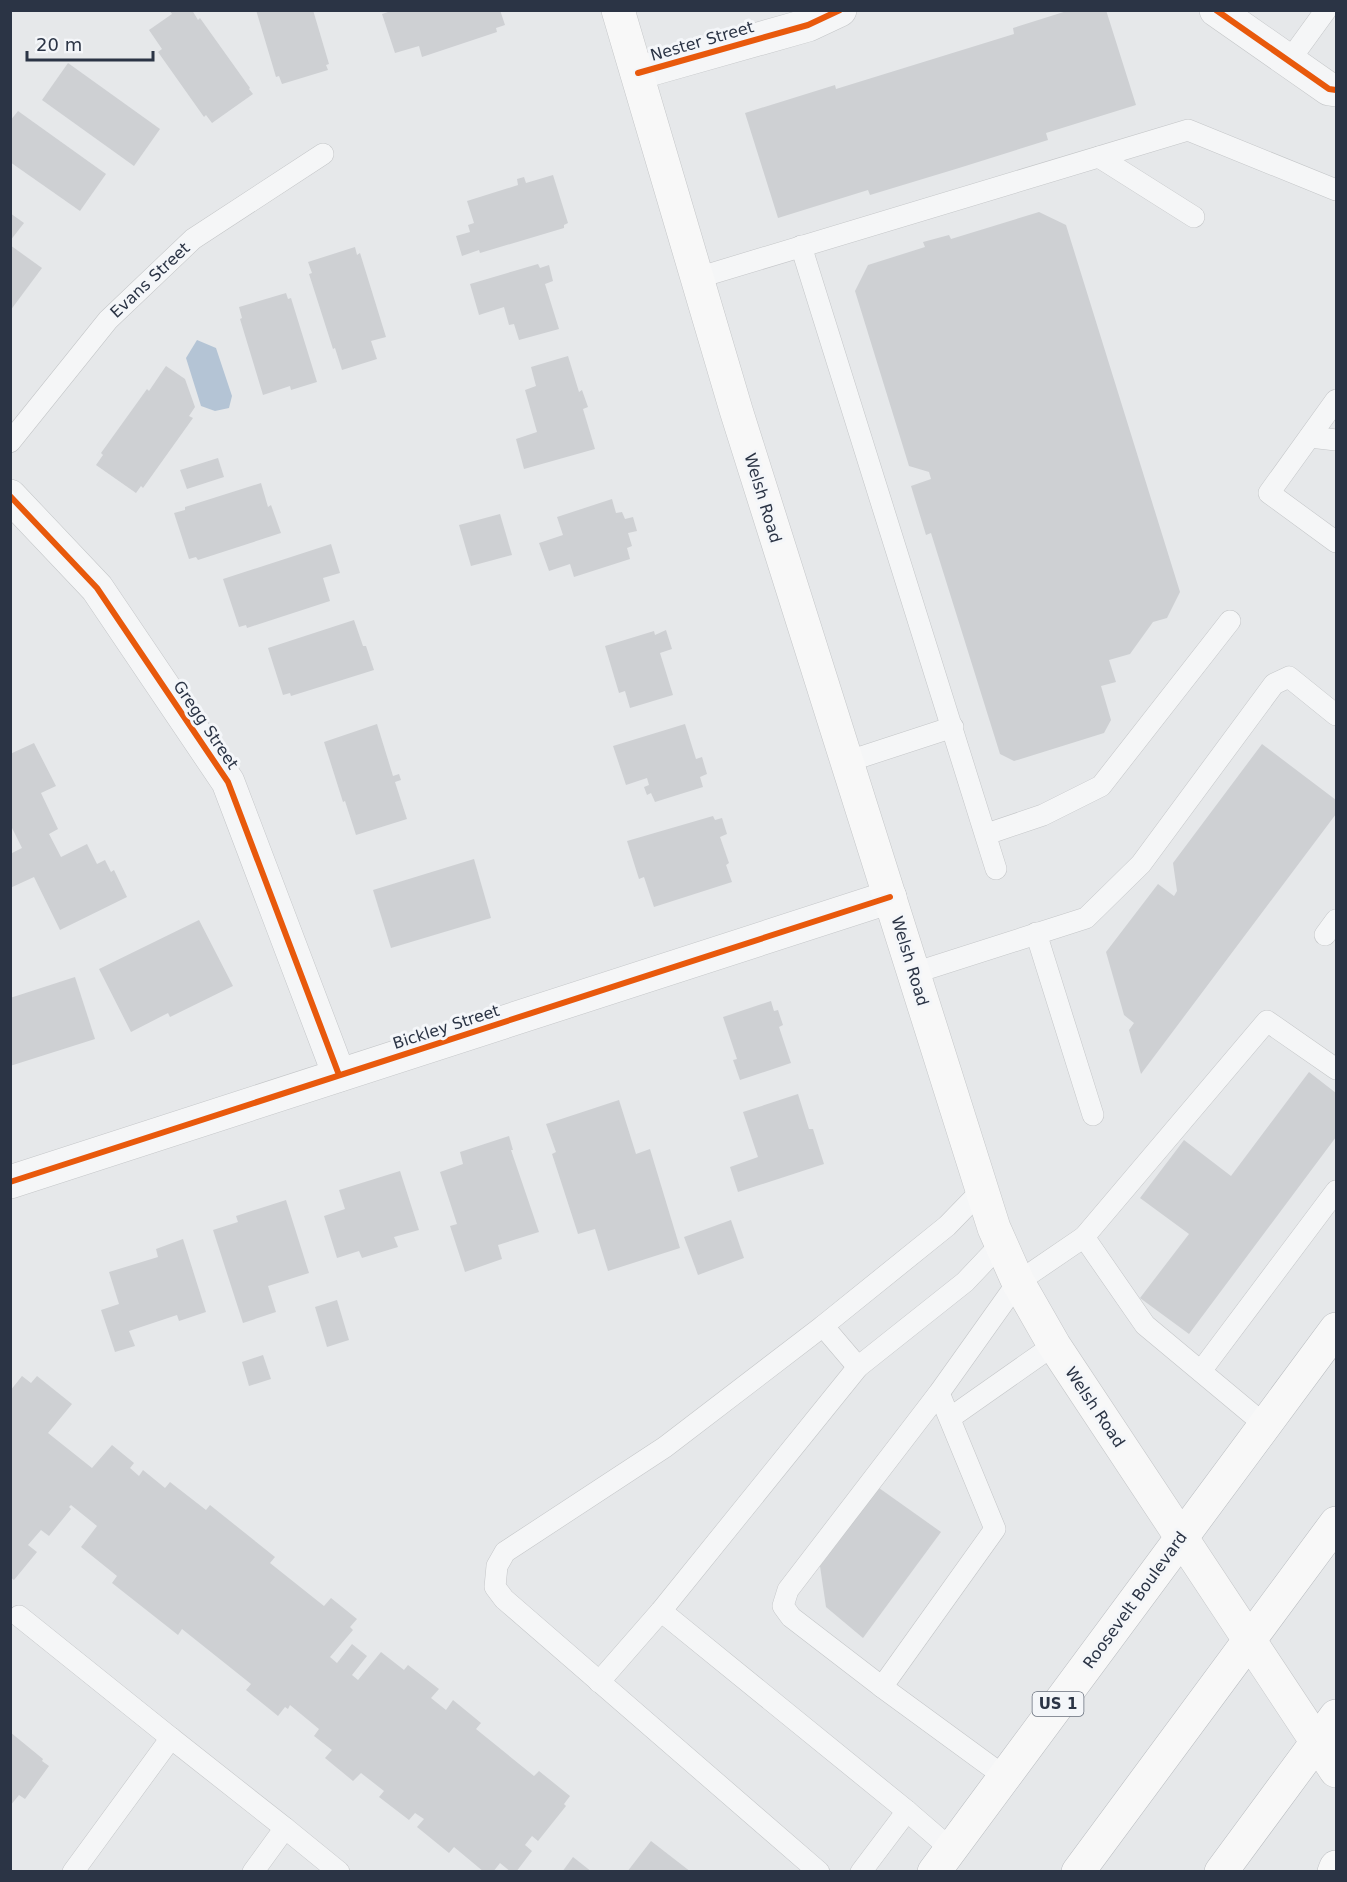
<svg xmlns="http://www.w3.org/2000/svg" width="1347" height="1882" font-family="'DejaVu Sans',sans-serif">
<style>
.water{fill:#b4c4d5}
.building{fill:#ced0d3}
.lines{fill:none;stroke-linecap:round;stroke-linejoin:round}
.service-casing{stroke:#c4c6c8;stroke-width:22}
.minor-casing{stroke:#c4c6c8;stroke-width:34}
.secondary-casing{stroke:#c4c6c8;stroke-width:34}
.trunk-casing{stroke:#b8bbbf;stroke-width:34}
.service{stroke:#f5f6f7;stroke-width:21}
.minor{stroke:#f5f6f7;stroke-width:33}
.secondary{stroke:#f8f8f8;stroke-width:33}
.trunk{stroke:#f8f8f8;stroke-width:33}
.cycleway-casing{stroke:#f4f6f9;stroke-width:10}
.cycleway{stroke:#e8590c;stroke-width:6}
.labels{text-anchor:middle;dominant-baseline:central;stroke-width:6;stroke-linejoin:round;paint-order:stroke}
.shield{fill:#f4f6f9;stroke:#676e7b;stroke-width:1.5}
.shield-label{font-size:15px;font-weight:bold;fill:#2b3445}
.street-label{font-size:16px;fill:#2b3445;stroke:#f4f6f9}
</style>
<rect width="100%" height="100%" fill="#e6e8ea"/>
<path class="water" d="M 197,340 L 216,348 L 232,396 L 229,408 L 215,411 L 201,406 L 186,358 Z"/>
<g class="building">
<path d="M 169,10 L 192,10 L 198,20 L 200,18 L 250,88 L 249,89 L 253,94 L 212,123 L 206,115 L 204,117 L 158,52 L 162,49 L 149,30 L 172,14 Z"/>
<path d="M 256,10 L 313,10 L 329,64 L 326,65 L 328,70 L 282,84 L 279,76 L 276,77 Z"/>
<path d="M 394,10 L 500,10 L 505,25 L 496,28 L 497,32 L 422,57 L 419,46 L 395,53 L 382,14 Z"/>
<path d="M 1070,10 L 1106,10 L 1136,105 L 1046,133 L 1048,140 L 959,168 L 870,195 L 868,190 L 778,218 L 745,113 L 835,85 L 836,89 L 1014,34 L 1013,28 Z"/>
<path d="M 68,63 L 160,129 L 134,166 L 42,100 Z"/>
<path d="M 18,111 L 106,174 L 80,211 L 10,162 L 10,121 Z"/>
<path d="M 553,175 L 568,223 L 564,225 L 564,228 L 480,253 L 479,250 L 462,256 L 456,236 L 470,232 L 468,225 L 474,223 L 467,201 L 518,185 L 517,179 L 524,177 L 526,183 Z"/>
<path d="M 1039,212 L 1066,225 L 1180,592 L 1167,618 L 1153,622 L 1130,654 L 1109,660 L 1116,682 L 1101,686 L 1111,720 L 1104,733 L 1014,761 L 1000,754 L 931,533 L 926,535 L 911,486 L 931,479 L 929,472 L 909,466 L 855,291 L 868,265 L 925,247 L 923,242 L 949,235 L 951,239 Z"/>
<path d="M 10,213 L 24,223 L 10,241 Z"/>
<path d="M 10,245 L 42,268 L 10,311 Z"/>
<path d="M 355,247 L 357,255 L 360,253 L 386,337 L 371,341 L 377,359 L 342,370 L 335,348 L 333,349 L 309,274 L 312,273 L 308,262 Z"/>
<path d="M 538,264 L 540,268 L 549,265 L 553,281 L 545,284 L 559,329 L 519,340 L 514,324 L 509,325 L 504,307 L 479,315 L 470,284 Z"/>
<path d="M 286,293 L 288,299 L 291,298 L 317,382 L 291,390 L 290,386 L 263,395 L 240,319 L 242,318 L 239,307 Z"/>
<path d="M 568,356 L 579,392 L 582,390 L 588,407 L 583,409 L 595,449 L 524,469 L 516,439 L 537,432 L 525,390 L 536,386 L 531,367 Z"/>
<path d="M 166,366 L 185,379 L 195,407 L 189,416 L 193,418 L 143,488 L 141,486 L 136,493 L 96,465 L 103,455 L 101,453 L 147,389 L 149,391 Z"/>
<path d="M 218,458 L 224,477 L 187,489 L 180,470 Z"/>
<path d="M 261,483 L 268,507 L 271,505 L 281,533 L 198,560 L 196,557 L 189,559 L 174,513 L 185,510 L 185,507 Z"/>
<path d="M 612,499 L 616,513 L 622,512 L 625,519 L 633,517 L 637,531 L 628,533 L 632,546 L 627,548 L 630,559 L 574,577 L 570,564 L 549,571 L 539,543 L 563,535 L 557,517 Z"/>
<path d="M 500,514 L 512,555 L 471,566 L 459,525 Z"/>
<path d="M 331,544 L 340,573 L 323,578 L 330,601 L 247,628 L 246,625 L 239,627 L 223,579 Z"/>
<path d="M 354,620 L 363,646 L 366,646 L 374,670 L 291,696 L 290,693 L 283,695 L 268,648 Z"/>
<path d="M 666,630 L 672,649 L 660,653 L 673,695 L 630,708 L 625,691 L 619,693 L 605,646 L 654,631 L 655,635 Z"/>
<path d="M 377,724 L 393,776 L 399,774 L 401,780 L 395,782 L 407,819 L 356,835 L 345,801 L 343,802 L 324,742 Z"/>
<path d="M 685,724 L 696,759 L 702,757 L 707,774 L 700,777 L 703,787 L 655,802 L 651,793 L 647,795 L 644,787 L 649,785 L 647,778 L 626,785 L 613,746 Z"/>
<path d="M 34,743 L 56,786 L 41,793 L 58,829 L 49,834 L 61,857 L 87,844 L 97,864 L 105,860 L 111,872 L 114,870 L 127,897 L 60,930 L 34,877 L 10,888 L 10,854 L 22,848 L 10,824 L 10,754 Z"/>
<path d="M 1262,744 L 1336,800 L 1336,814 L 1141,1074 L 1129,1030 L 1134,1023 L 1124,1015 L 1106,952 L 1158,884 L 1174,896 L 1177,891 L 1173,863 Z"/>
<path d="M 713,816 L 715,820 L 722,818 L 727,834 L 720,837 L 729,863 L 726,865 L 732,882 L 654,907 L 644,877 L 639,879 L 627,841 Z"/>
<path d="M 474,859 L 491,918 L 391,948 L 373,890 Z"/>
<path d="M 199,920 L 233,986 L 170,1017 L 168,1013 L 131,1032 L 99,969 Z"/>
<path d="M 75,977 L 95,1039 L 10,1066 L 10,998 Z"/>
<path d="M 771,1001 L 774,1011 L 778,1010 L 783,1025 L 779,1027 L 791,1063 L 740,1080 L 733,1060 L 737,1059 L 723,1017 Z"/>
<path d="M 1309,1072 L 1336,1093 L 1336,1137 L 1189,1334 L 1140,1298 L 1189,1234 L 1140,1198 L 1184,1140 L 1231,1176 Z"/>
<path d="M 798,1094 L 809,1129 L 813,1129 L 824,1164 L 738,1192 L 730,1167 L 758,1157 L 743,1112 Z"/>
<path d="M 619,1100 L 636,1154 L 650,1149 L 680,1248 L 608,1271 L 595,1229 L 578,1234 L 552,1154 L 556,1152 L 546,1124 Z"/>
<path d="M 509,1136 L 513,1150 L 511,1150 L 539,1232 L 498,1245 L 502,1259 L 465,1272 L 450,1226 L 457,1224 L 440,1172 L 463,1164 L 460,1152 Z"/>
<path d="M 400,1171 L 419,1230 L 394,1237 L 398,1247 L 362,1258 L 359,1251 L 337,1258 L 324,1216 L 345,1209 L 339,1190 Z"/>
<path d="M 286,1200 L 309,1273 L 268,1286 L 276,1312 L 243,1323 L 213,1230 L 238,1222 L 236,1216 Z"/>
<path d="M 731,1220 L 744,1258 L 698,1275 L 684,1237 Z"/>
<path d="M 183,1239 L 206,1312 L 179,1321 L 177,1315 L 129,1331 L 135,1346 L 115,1352 L 101,1310 L 119,1304 L 109,1272 L 158,1257 L 156,1249 Z"/>
<path d="M 337,1300 L 349,1340 L 327,1347 L 315,1307 Z"/>
<path d="M 263,1355 L 271,1379 L 249,1386 L 242,1362 Z"/>
<path d="M 22,1376 L 31,1383 L 37,1376 L 72,1404 L 48,1433 L 92,1468 L 112,1445 L 134,1463 L 130,1468 L 139,1476 L 143,1470 L 165,1488 L 170,1482 L 206,1510 L 210,1505 L 275,1557 L 270,1563 L 324,1606 L 331,1598 L 357,1619 L 350,1627 L 353,1630 L 330,1657 L 337,1663 L 352,1644 L 367,1656 L 352,1675 L 358,1680 L 381,1652 L 404,1670 L 408,1665 L 439,1689 L 431,1698 L 446,1710 L 453,1700 L 481,1723 L 476,1729 L 534,1776 L 539,1771 L 570,1796 L 564,1804 L 566,1806 L 538,1841 L 532,1836 L 525,1845 L 532,1851 L 516,1872 L 511,1872 L 500,1863 L 493,1872 L 484,1872 L 454,1847 L 449,1853 L 417,1827 L 424,1819 L 415,1813 L 409,1820 L 379,1797 L 384,1791 L 361,1773 L 353,1781 L 325,1758 L 332,1750 L 314,1736 L 319,1729 L 290,1705 L 288,1709 L 285,1707 L 278,1716 L 246,1690 L 251,1684 L 182,1629 L 178,1635 L 112,1583 L 117,1576 L 81,1547 L 97,1526 L 71,1505 L 69,1507 L 71,1509 L 49,1536 L 41,1530 L 28,1545 L 37,1552 L 14,1580 L 10,1577 L 10,1391 Z"/>
<path d="M 879,1488 L 941,1532 L 863,1638 L 826,1607 L 820,1566 Z"/>
<path d="M 10,1732 L 43,1759 L 42,1761 L 49,1766 L 25,1799 L 19,1795 L 10,1806 Z"/>
<path d="M 651,1841 L 691,1872 L 627,1872 Z"/>
<path d="M 573,1857 L 592,1872 L 562,1872 Z"/>
</g>
<g class="lines">
<g class="service-casing">
<g id="service">
<path d="M 1289,61 L 1326,10"/>
<path d="M 1099,157 L 1194,217"/>
<path d="M 801,246 L 996,869"/>
<path d="M 697,278 L 1188,130 L 1336,190"/>
<path d="M 1336,400 L 1269,493 L 1336,542"/>
<path d="M 1310,437 L 1336,440"/>
<path d="M 10,442 L 108,320 L 193,239 L 323,154"/>
<path d="M 846,762 L 953,727"/>
<path d="M 987,834 L 1043,815 L 1101,786 L 1230,621"/>
<path d="M 1036,933 L 1093,1115"/>
<path d="M 1325,935 L 1336,920"/>
<path d="M 914,973 L 1086,918 L 1141,864 L 1274,684 L 1289,677 L 1336,715"/>
<path d="M 1084,1237 L 1145,1325 L 1265,1425"/>
<path d="M 823,1326 L 858,1367"/>
<path d="M 1201,1371 L 1336,1191"/>
<path d="M 950,1418 L 1054,1345"/>
<path d="M 661,1611 L 907,1811 L 951,1849"/>
<path d="M 19,1616 L 171,1738"/>
<path d="M 599,1682 L 661,1611 L 858,1367 L 965,1282 L 1001,1244"/>
<path d="M 882,1687 L 995,1529 L 939,1393"/>
<path d="M 1005,1777 L 882,1687 L 791,1617 L 783,1606 L 788,1590 L 939,1393 L 1018,1282 L 1084,1237 L 1267,1021 L 1336,1069"/>
<path d="M 73,1872 L 171,1738 L 285,1828"/>
<path d="M 253,1872 L 285,1828 L 339,1872"/>
<path d="M 819,1872 L 504,1599 L 495,1587 L 497,1566 L 505,1552 L 665,1447 L 823,1326 L 947,1226 L 982,1190"/>
<path d="M 861,1872 L 907,1811"/>
</g>
</g>
<g class="minor-casing">
<g id="minor">
<path d="M 1216,10 L 1329,89 L 1336,90"/>
<path d="M 638,73 L 808,25 L 840,10"/>
<path d="M 10,496 L 97,588 L 228,782 L 339,1075"/>
<path d="M 10,1182 L 890,897"/>
</g>
</g>
<g class="secondary-casing">
<path id="secondary" d="M 618,10 L 736,410 L 994,1228 L 1018,1282 L 1054,1345 L 1336,1771"/>
</g>
<g class="trunk-casing">
<g id="trunk">
<path d="M 934,1872 L 1336,1329"/>
<path d="M 1078,1872 L 1336,1523"/>
<path d="M 1221,1872 L 1336,1716"/>
<path d="M 1334,1872 L 1336,1867"/>
</g>
</g>
<use href="#service" class="service"/>
<use href="#minor" class="minor"/>
<use href="#secondary" class="secondary"/>
<use href="#trunk" class="trunk"/>
<g class="cycleway-casing">
<g id="cycleway">
<path d="M 1216,10 L 1329,89 L 1336,90"/>
<path d="M 638,73 L 808,25 L 840,10"/>
<path d="M 10,496 L 97,588 L 228,782 L 339,1075"/>
<path d="M 10,1182 L 890,897"/>
</g>
</g>
<use href="#cycleway" class="cycleway"/>
</g>
<g class="labels">
<rect class="shield" x="1032.5" y="1692" width="51" height="24" rx="4.5"/>
<g class="shield-label">
<text x="1058" y="1704">US 1</text>
</g>
<g class="street-label">
<text transform="translate(702 41) rotate(-16)">Nester Street</text>
<text transform="translate(150 280) rotate(-43)">Evans Street</text>
<text transform="translate(763 498) rotate(73)">Welsh Road</text>
<text transform="translate(206 725) rotate(56)">Gregg Street</text>
<text transform="translate(910 961) rotate(73)">Welsh Road</text>
<text transform="translate(446 1027) rotate(-18)">Bickley Street</text>
<text transform="translate(1095 1407) rotate(56)">Welsh Road</text>
<text transform="translate(1135 1600) rotate(-54)">Roosevelt Boulevard</text>
</g>
</g>
<rect width="1347" height="1882" fill="none" stroke="#2b3445" stroke-width="24"/>
<path d="M27 51v9h126v-9" fill="none" stroke="#2b3445" stroke-width="3"/>
<text x="36" y="51" font-size="18" fill="#2b3445" stroke="#f4f6f9" stroke-width="4.5" paint-order="stroke">20 m</text>
</svg>
